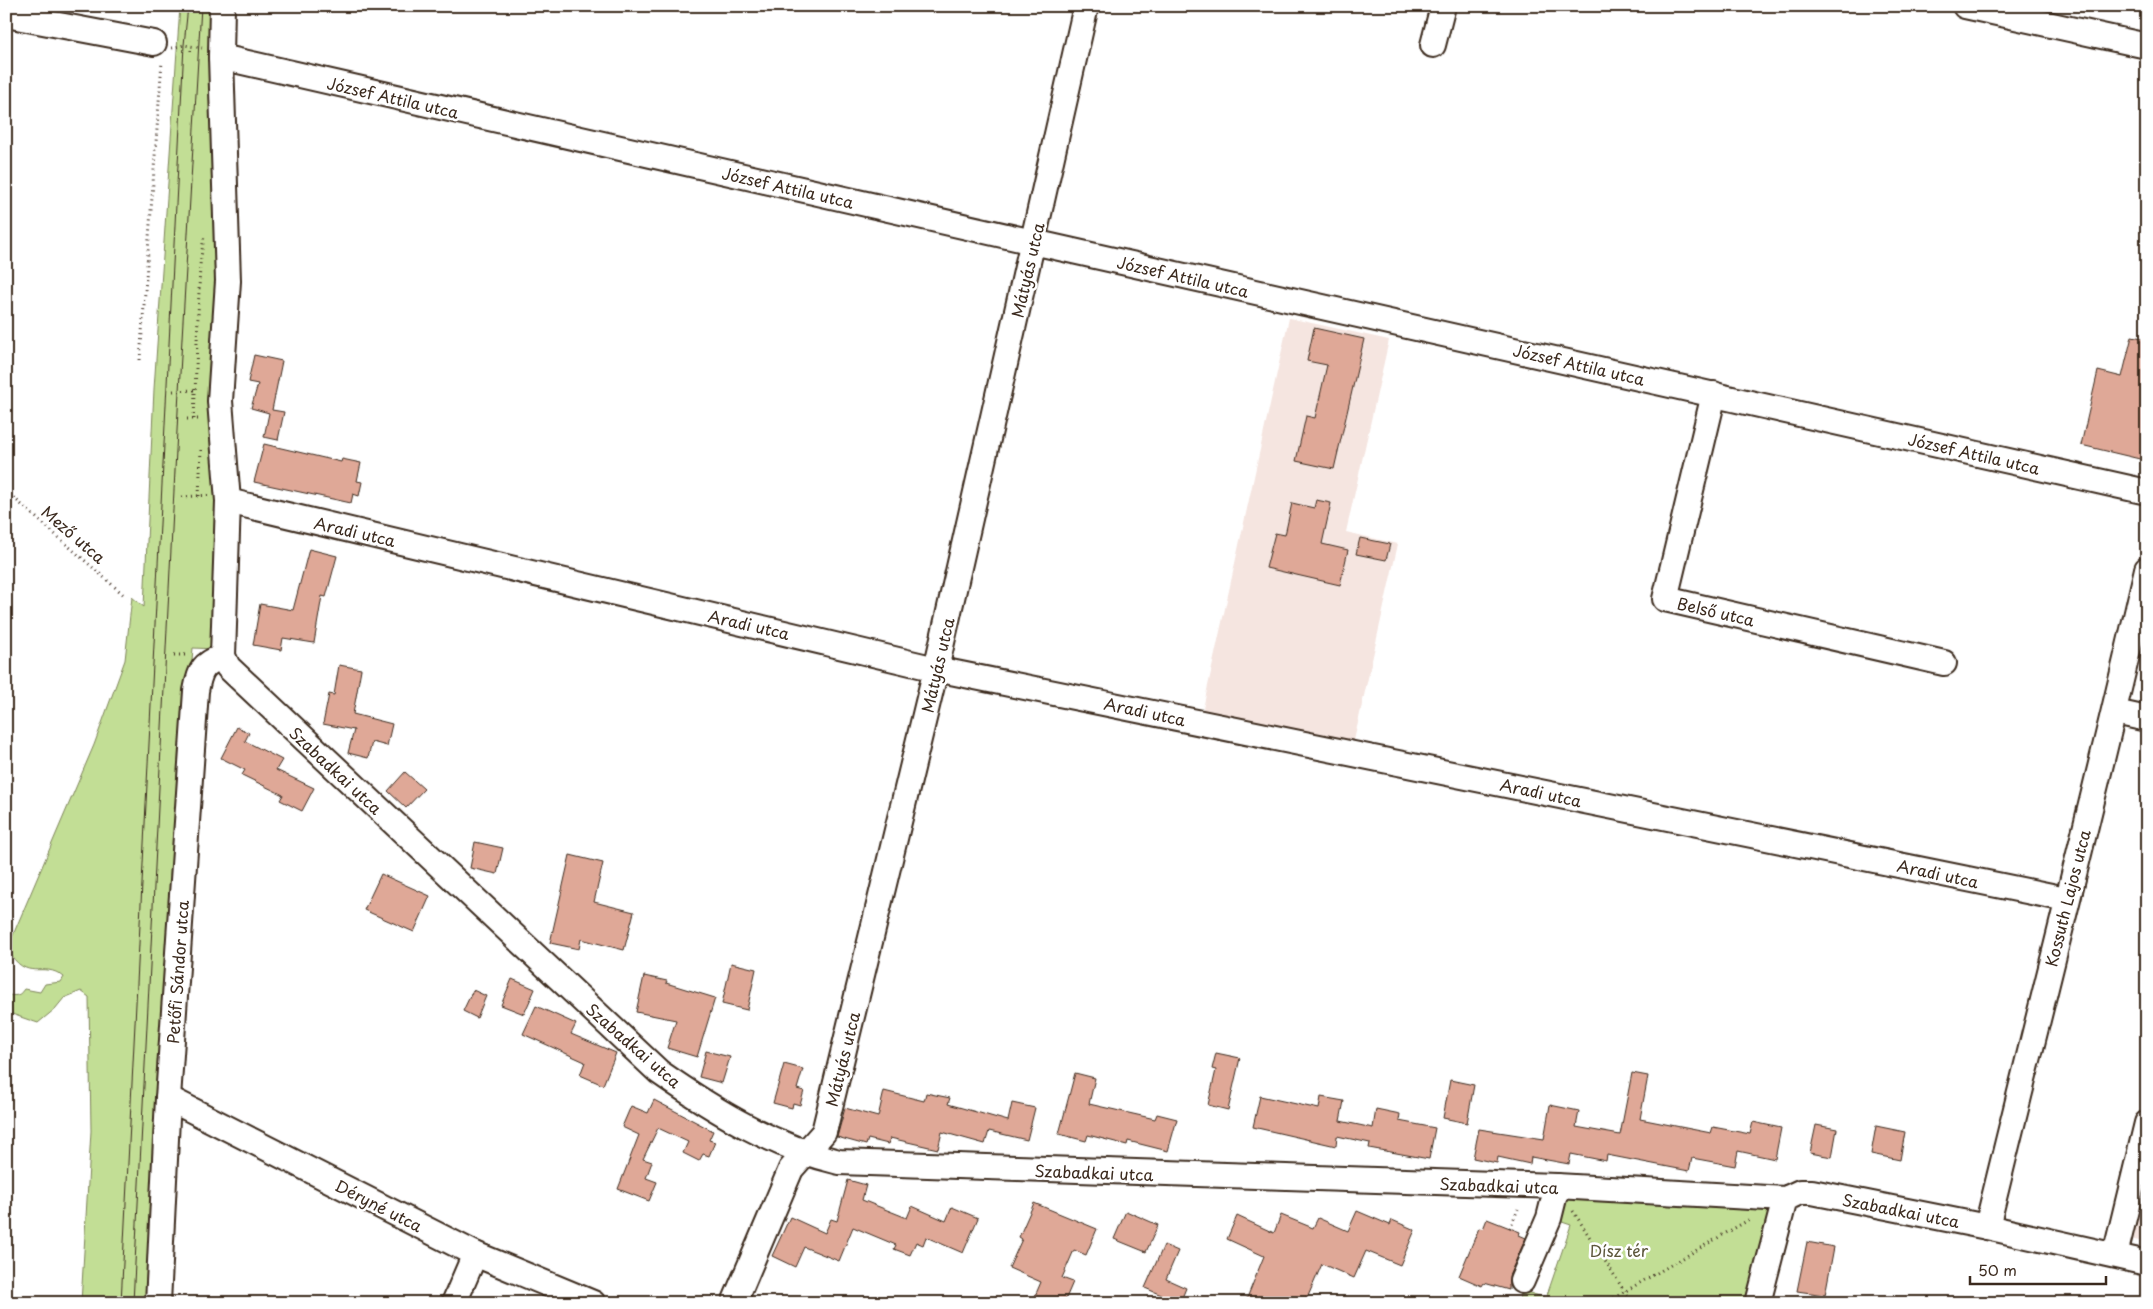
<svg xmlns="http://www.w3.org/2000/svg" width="2153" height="1309" font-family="'Playpen Sans',sans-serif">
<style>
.built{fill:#f5e5e0}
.green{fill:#c2de95;stroke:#7e845a}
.building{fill:#dfa897;stroke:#3b2a1e}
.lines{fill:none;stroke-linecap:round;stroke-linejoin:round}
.minor-casing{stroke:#3b2a1e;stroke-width:28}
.path{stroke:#3b2a1e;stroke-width:3;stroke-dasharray:1 4;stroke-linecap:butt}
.minor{stroke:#fff;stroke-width:24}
.tram{stroke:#3b2a1e;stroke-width:1}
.labels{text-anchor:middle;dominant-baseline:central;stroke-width:5;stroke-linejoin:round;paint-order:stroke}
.street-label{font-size:16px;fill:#3b2a1e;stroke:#fff}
.park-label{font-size:16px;fill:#5d573c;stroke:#fff}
</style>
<rect width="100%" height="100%" fill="#fff"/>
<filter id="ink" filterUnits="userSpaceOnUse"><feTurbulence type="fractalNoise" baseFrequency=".02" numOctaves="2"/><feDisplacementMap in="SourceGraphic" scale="10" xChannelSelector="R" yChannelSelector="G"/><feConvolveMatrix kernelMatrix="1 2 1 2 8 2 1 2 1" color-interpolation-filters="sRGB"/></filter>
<g filter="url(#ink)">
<g class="built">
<path d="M 1289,318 L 1389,340 L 1346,532 L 1398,544 L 1353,745 L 1202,713 Z"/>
<path d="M 2147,1151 L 2147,1243 L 2127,1238 Z"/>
</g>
<g class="green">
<path d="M 180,6 L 216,6 L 223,500 L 217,649 L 193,648 L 159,1081 L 149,1303 L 81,1303 L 91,1131 L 89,997 L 81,991 L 64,998 L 55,1009 L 38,1023 L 6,1012 L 6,995 C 15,995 18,998 24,989 L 40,992 L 45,984 L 61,982 L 64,977 C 42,959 28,985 7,949 L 94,745 L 125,660 L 132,597 L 144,607 L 154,389 Z"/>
<path d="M 1564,1193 L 1773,1206 L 1747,1303 L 1517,1303 L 1523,1291 L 1546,1298 L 1571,1225 L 1556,1220 Z"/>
</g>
<g class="building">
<path d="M 1314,328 L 1364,339 L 1334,469 L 1296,461 L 1306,416 L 1315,418 L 1327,365 L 1307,361 Z"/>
<path d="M 2132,336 L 2147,339 L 2147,449 L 2144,460 L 2081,445 L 2098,371 L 2122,377 Z"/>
<path d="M 254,355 L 282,361 L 272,410 L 284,412 L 278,440 L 264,437 L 269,413 L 251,408 L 258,384 L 248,382 Z"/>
<path d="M 264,444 L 341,462 L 342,459 L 361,463 L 357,481 L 362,482 L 359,496 L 353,494 L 351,503 L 254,482 Z"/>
<path d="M 1316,500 L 1331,503 L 1322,544 L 1348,550 L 1340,585 L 1266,568 L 1275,533 L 1285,535 L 1292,503 L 1314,508 Z"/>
<path d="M 1360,538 L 1390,544 L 1386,560 L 1356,554 Z"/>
<path d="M 309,549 L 337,556 L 326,597 L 322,596 L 314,643 L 283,638 L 281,650 L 253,645 L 260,604 L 293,610 Z"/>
<path d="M 339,665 L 361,669 L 353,714 L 392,724 L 387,746 L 372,742 L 368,758 L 348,753 L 354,730 L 323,724 L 329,694 L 334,695 Z"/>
<path d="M 237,727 L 249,733 L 245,741 L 282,760 L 276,770 L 314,788 L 302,811 L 280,800 L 283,795 L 242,775 L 245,770 L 221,758 Z"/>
<path d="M 405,772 L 424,789 L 406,808 L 388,791 Z"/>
<path d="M 475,842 L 503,848 L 497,874 L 470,868 Z"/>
<path d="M 570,855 L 603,863 L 594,902 L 634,912 L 624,950 L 581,939 L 579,949 L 550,943 Z"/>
<path d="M 381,874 L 430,896 L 414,932 L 364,910 Z"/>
<path d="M 731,963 L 756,969 L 747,1010 L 722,1004 Z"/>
<path d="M 644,976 L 667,981 L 666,983 L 715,998 L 697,1057 L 667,1048 L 676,1020 L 636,1012 Z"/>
<path d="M 512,979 L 535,989 L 524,1014 L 501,1005 Z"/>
<path d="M 473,990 L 486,996 L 477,1018 L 463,1011 Z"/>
<path d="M 536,1006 L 576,1024 L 571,1034 L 616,1053 L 603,1085 L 580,1075 L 585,1062 L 523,1034 Z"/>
<path d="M 706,1051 L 730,1057 L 722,1083 L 699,1077 Z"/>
<path d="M 1216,1053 L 1240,1058 L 1228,1110 L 1208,1105 L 1216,1070 L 1212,1069 Z"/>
<path d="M 784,1064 L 803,1069 L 797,1089 L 804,1091 L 800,1105 L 793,1103 L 792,1108 L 773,1103 Z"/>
<path d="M 1075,1073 L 1095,1078 L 1089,1104 L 1155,1119 L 1157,1114 L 1177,1119 L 1168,1151 L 1128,1141 L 1127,1145 L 1088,1135 L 1086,1141 L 1059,1134 Z"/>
<path d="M 1632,1073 L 1648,1076 L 1640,1119 L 1711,1133 L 1713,1127 L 1750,1134 L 1753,1122 L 1781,1128 L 1775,1159 L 1738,1151 L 1735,1166 L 1692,1158 L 1689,1171 L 1607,1155 L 1606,1161 L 1571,1154 L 1569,1164 L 1531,1157 L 1530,1164 L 1498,1157 L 1497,1163 L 1473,1158 L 1479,1129 L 1544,1139 L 1550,1105 L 1579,1111 L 1576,1127 L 1620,1135 Z"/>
<path d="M 1450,1080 L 1474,1085 L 1467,1123 L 1443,1118 Z"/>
<path d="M 884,1091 L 924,1101 L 926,1093 L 950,1098 L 948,1104 L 1008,1121 L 1012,1103 L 1035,1108 L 1027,1140 L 989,1131 L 985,1144 L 942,1132 L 938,1149 L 890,1138 L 888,1144 L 868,1139 L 866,1145 L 837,1137 L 845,1108 L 878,1117 Z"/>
<path d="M 1260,1096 L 1319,1109 L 1321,1097 L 1344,1101 L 1340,1121 L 1373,1128 L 1376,1109 L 1400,1114 L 1399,1121 L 1435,1128 L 1429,1159 L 1369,1148 L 1370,1143 L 1337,1136 L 1336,1146 L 1253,1127 Z"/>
<path d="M 654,1100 L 713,1131 L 709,1140 L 715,1142 L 709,1156 L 703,1154 L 699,1161 L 683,1153 L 688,1142 L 658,1128 L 643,1159 L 652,1162 L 646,1178 L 657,1182 L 649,1201 L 618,1189 L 639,1135 L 622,1127 L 631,1106 L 648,1113 Z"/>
<path d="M 1816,1125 L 1837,1129 L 1832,1157 L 1810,1153 Z"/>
<path d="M 1876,1126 L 1905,1132 L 1900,1160 L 1871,1154 Z"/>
<path d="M 848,1180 L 866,1185 L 862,1200 L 907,1218 L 912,1206 L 946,1221 L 952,1207 L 978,1218 L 963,1253 L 926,1237 L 923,1245 L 916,1242 L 910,1255 L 894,1249 L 896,1245 L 853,1227 L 839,1261 L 804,1247 L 795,1267 L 772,1256 L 790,1217 L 825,1233 L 831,1219 L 837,1221 Z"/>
<path d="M 1034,1203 L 1097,1229 L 1086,1255 L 1074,1250 L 1062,1278 L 1073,1282 L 1064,1303 L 1032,1303 L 1041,1282 L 1009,1268 L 1022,1239 L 1019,1237 Z"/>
<path d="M 1126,1211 L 1158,1225 L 1146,1252 L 1114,1239 Z"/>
<path d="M 1357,1211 L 1390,1225 L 1392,1220 L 1415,1230 L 1400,1265 L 1366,1251 L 1354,1278 L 1322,1264 L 1305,1303 L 1245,1303 L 1264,1256 L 1227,1239 L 1237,1216 L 1274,1233 L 1281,1215 L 1313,1228 L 1318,1218 L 1348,1231 Z"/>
<path d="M 1487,1219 L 1520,1232 L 1519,1235 L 1526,1238 L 1509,1276 L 1509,1290 L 1484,1283 L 1482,1286 L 1459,1276 L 1479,1228 L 1483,1229 Z"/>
<path d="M 1807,1242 L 1834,1247 L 1825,1295 L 1797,1291 Z"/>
<path d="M 1164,1245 L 1178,1251 L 1166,1279 L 1186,1288 L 1180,1303 L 1145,1288 Z"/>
</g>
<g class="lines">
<g class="minor-casing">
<g id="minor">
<path d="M 222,6 L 221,57 L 228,281 L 220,401 L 228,501 L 223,656 L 228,667 L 659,1072 C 715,1111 772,1146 839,1162 L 1557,1186 L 1785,1199 L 1800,1192 L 1812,1192 L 1987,1227 L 2147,1263"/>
<path d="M 1965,6 L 2147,46"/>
<path d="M 6,15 L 154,43"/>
<path d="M 1433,45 L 1443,6"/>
<path d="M 221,57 L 1033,242 L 2147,492"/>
<path d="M 1714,394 L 1665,599 L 1944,663"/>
<path d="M 228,501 L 936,669 L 2066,899"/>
<path d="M 2115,712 L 2147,719"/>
<path d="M 168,1098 L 475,1254 L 593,1303"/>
<path d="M 1987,1227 C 2040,1008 2097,789 2147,569"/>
<path d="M 2115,1255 L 2147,1123"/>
<path d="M 1522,1281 L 1549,1218 L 1557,1186"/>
<path d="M 158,1303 L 168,1098 L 196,691 C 200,669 203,664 223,656"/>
<path d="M 454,1303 L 475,1254"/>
<path d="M 734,1303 L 791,1169 L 824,1132 L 936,669 L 1086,6"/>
<path d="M 1758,1303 L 1785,1199"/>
</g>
</g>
<g class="path">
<path d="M 172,48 L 184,45 L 202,48"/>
<path d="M 191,51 L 191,46"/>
<path d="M 140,360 L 162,61"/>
<path d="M 173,391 L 194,390"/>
<path d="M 187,419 L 201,419"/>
<path d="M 194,419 L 200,265 L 204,236"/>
<path d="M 6,491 L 125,596"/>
<path d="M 199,496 L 201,449"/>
<path d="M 182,497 L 209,495"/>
<path d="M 174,655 L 189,655"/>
<path d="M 1573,1211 L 1632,1303"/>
<path d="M 1510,1228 L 1518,1209"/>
<path d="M 1605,1303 L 1752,1218"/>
</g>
<use href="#minor" class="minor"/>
<g class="tram">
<path d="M 121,1303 L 184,45 L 188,6"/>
<path d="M 133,1303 L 179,391 L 201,6"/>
</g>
</g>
</g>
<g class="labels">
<g class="street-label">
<text transform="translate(393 97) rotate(13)">József Attila utca</text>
<text transform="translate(788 187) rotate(13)">József Attila utca</text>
<text transform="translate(1027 270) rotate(-77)">Mátyás utca</text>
<text transform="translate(1183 276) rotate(13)">József Attila utca</text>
<text transform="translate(1579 364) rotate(13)">József Attila utca</text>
<text transform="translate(1974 453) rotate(13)">József Attila utca</text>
<text transform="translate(355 531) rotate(13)">Aradi utca</text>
<text transform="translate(74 534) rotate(41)">Mező utca</text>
<text transform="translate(1716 611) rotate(13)">Belső utca</text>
<text transform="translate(749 624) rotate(13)">Aradi utca</text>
<text transform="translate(937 665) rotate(-77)">Mátyás utca</text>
<text transform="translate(1145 711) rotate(12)">Aradi utca</text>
<text transform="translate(336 770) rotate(43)">Szabadkai utca</text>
<text transform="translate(1541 792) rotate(12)">Aradi utca</text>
<text transform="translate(1938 873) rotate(12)">Aradi utca</text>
<text transform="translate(2067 898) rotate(-76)">Kossuth Lajos utca</text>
<text transform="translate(177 972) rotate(-86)">Petőfi Sándor utca</text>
<text transform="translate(634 1045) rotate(41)">Szabadkai utca</text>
<text transform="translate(842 1059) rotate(-76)">Mátyás utca</text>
<text transform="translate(1094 1172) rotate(2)">Szabadkai utca</text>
<text transform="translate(1499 1185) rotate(2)">Szabadkai utca</text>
<text transform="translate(379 1205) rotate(27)">Déryné utca</text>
<text transform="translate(1901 1210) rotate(11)">Szabadkai utca</text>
</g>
<g class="park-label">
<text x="1619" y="1250">Dísz tér</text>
</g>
</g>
<rect width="2153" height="1309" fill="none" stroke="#fff" stroke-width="25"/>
<rect x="12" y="12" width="2128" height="1284" fill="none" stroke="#3b2a1e" stroke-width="2" filter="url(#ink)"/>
<path d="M1970 1276v8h136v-8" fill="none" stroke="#3b2a1e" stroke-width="2.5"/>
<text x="1978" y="1276" font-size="15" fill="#3b2a1e" stroke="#ffffff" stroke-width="4" paint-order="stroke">50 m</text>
</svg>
